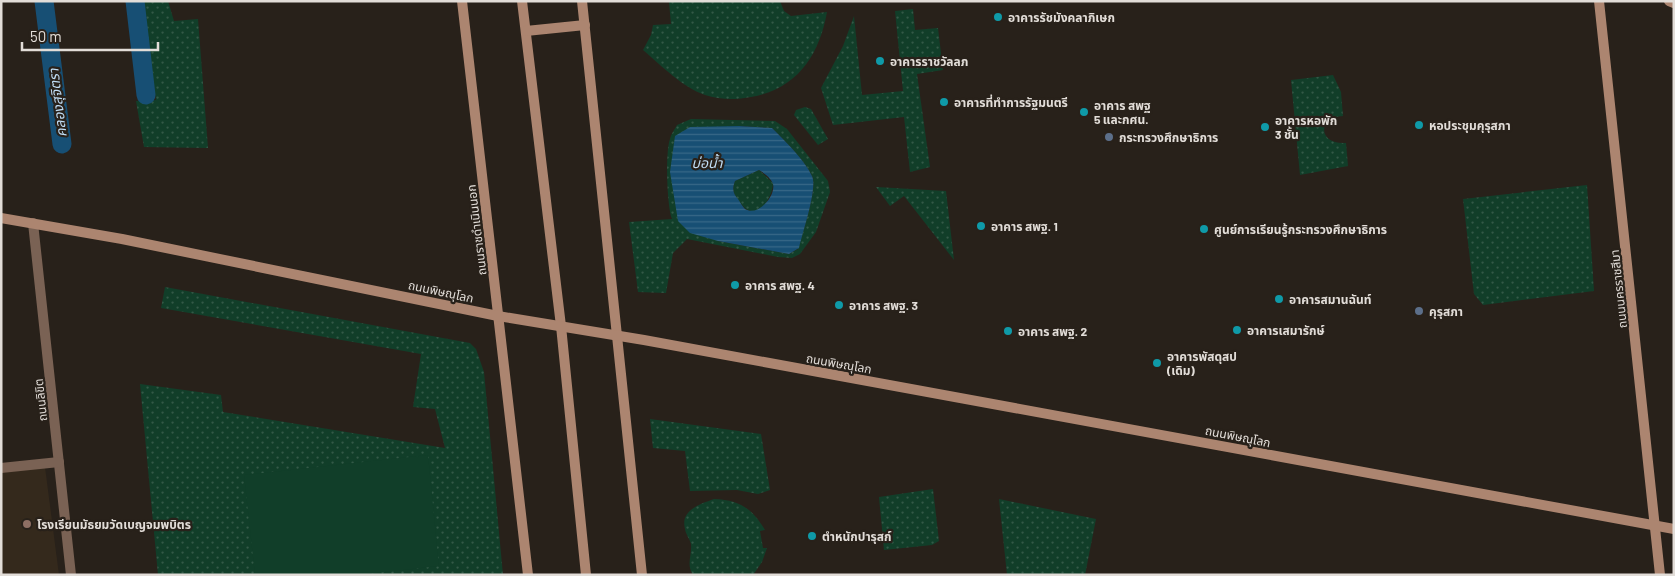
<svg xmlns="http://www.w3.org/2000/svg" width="1675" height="576" font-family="Barlow,'Noto Sans Thai',sans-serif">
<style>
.built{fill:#34291c}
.grass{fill:url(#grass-dots);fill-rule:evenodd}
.pitch{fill:#113e29}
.water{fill:url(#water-rules);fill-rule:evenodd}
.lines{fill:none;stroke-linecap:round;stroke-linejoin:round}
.canal{stroke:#174f74;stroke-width:19}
.street{stroke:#7a6254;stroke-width:10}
.secondary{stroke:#ac8570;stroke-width:10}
.culture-dot{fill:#0f9aa8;stroke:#28211a;stroke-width:2}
.service-dot{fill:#5c6f8a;stroke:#28211a;stroke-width:2}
.education-dot{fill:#8d6e63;stroke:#28211a;stroke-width:2}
.labels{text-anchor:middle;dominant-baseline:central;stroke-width:4.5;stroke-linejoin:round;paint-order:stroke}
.poi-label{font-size:12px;font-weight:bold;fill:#e2ddd8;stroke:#28211a;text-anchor:start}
.street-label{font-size:12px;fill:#e2ddd8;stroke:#28211a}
.water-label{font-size:14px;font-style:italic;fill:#c0ddf5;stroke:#28211a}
</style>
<defs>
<pattern id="grass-dots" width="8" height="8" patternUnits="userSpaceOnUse" patternTransform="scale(1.25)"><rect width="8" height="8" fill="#113e29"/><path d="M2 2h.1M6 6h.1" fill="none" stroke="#335947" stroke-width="1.8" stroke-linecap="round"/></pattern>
<pattern id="water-rules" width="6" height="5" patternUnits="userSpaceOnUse" patternTransform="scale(1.25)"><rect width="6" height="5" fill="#174f74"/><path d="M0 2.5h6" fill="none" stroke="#386887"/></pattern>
</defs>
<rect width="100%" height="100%" fill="#28211a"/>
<path class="built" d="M 45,467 L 59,575 L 1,575 L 1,472 Z"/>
<g class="grass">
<path d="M 142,1 L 168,1 L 174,21 L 198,19 L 208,148 L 144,147 L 136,101 L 156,100 Z"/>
<path d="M 651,1 L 780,1 L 784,11 L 791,16 L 827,12 C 819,56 797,89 751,97 C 736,100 720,100 705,95 C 682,87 662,66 643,50 L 651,35 L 653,25 L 671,24 L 669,2 Z"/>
<path d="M 913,9 L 915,30 L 938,28 L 943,70 L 917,74 L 930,167 L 910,172 L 904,117 L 833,125 L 821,88 L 843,46 L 854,16 L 862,95 L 903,91 L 895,11 Z"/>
<path d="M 1333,75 L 1341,92 L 1343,116 C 1316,118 1319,145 1346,143 L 1348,166 L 1300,175 L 1291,80 Z"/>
<path d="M 805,107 L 811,109 L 828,139 L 818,145 L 794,115 L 796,110 Z"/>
<path d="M 691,119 L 775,121 L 787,129 L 828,181 L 830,192 L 816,232 L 800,254 L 792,258 L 778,257 L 687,239 L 673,253 L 666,293 L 638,292 L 629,222 L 672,219 C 667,206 665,153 670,139 C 671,134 675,129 677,125 ZM 739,126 L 772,128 C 784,140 805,160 812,176 C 818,188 802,234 798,249 L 789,254 L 718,241 Z"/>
<path d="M 759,170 L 773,183 C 773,195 761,218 746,209 C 743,207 740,202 738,200 C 733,193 732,190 735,181 Z"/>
<path d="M 1587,185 L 1594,291 L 1483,305 L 1474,294 L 1463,199 Z"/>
<path d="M 876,187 L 946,191 L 954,260 L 904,196 L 890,206 Z"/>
<path d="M 165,287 L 470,343 L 476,349 L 484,372 L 503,575 L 158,575 L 140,384 L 221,395 L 223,412 L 445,448 L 435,409 L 413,407 L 421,354 L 161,308 Z"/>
<path d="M 650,419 L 761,434 L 770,490 L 758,494 L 737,490 L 690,491 L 685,451 L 653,448 Z"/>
<path d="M 933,489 L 939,541 L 932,545 L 884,550 L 879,497 Z"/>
<path d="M 714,499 C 739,500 752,508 765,530 L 760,531 L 763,548 L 767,548 L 762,562 L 753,575 L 693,575 C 686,564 692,557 691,544 C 690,539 686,535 685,529 C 680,510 700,504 714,499 Z"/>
<path d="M 999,499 L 1096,519 L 1085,575 L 1007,575 Z"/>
</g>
<path class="pitch" d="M 428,455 L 439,566 L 359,575 L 255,575 L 244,475 Z"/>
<path class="water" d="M 739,126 L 772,128 C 784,140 805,160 812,176 C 818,188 802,234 799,248 L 789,254 L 718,241 L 690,233 L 678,221 L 670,172 L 675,136 L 690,127 ZM 759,170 C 764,173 771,178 773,184 C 776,196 758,217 745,209 C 743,207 740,202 738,199 C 733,193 732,189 735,181 Z"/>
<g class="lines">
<g class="canal">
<path d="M 44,1 L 62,144"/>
<path d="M 135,1 L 146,95"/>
</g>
<g class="street">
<path d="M 33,223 L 71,575"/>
<path d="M 1,468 L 59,462"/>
</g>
<g class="secondary">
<path d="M 462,1 L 528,575"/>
<path d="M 522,1 L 561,326 L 586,575"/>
<path d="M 582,1 L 642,575"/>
<path d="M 1599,1 L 1660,575"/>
<path d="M 1669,1 L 1674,3"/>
<path d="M 526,31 L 585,25"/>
<path d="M 1,218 L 122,239 L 498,316 L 644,340 L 1674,529"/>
</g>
</g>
<g class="culture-dot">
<circle cx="998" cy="17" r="5"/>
<circle cx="880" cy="61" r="5"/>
<circle cx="944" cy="102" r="5"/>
<circle cx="1084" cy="112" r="5"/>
<circle cx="1419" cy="125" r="5"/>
<circle cx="1265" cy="127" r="5"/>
<circle cx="981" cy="226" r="5"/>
<circle cx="1204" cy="229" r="5"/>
<circle cx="735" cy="285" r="5"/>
<circle cx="1279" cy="299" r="5"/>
<circle cx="839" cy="305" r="5"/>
<circle cx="1237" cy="330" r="5"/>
<circle cx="1008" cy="331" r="5"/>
<circle cx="1157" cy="363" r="5"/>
<circle cx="812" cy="536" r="5"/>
</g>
<g class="service-dot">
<circle cx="1109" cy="137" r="5"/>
<circle cx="1419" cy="311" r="5"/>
</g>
<circle class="education-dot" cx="27" cy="524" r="5"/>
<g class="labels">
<g class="poi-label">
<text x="1008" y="17">อาคารรัชมังคลาภิเษก</text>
<text x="890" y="61">อาคารราชวัลลภ</text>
<text x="954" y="102">อาคารที่ทำการรัฐมนตรี</text>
<text x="1094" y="105">อาคาร สพฐ<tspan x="1094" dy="14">5 และกศน.</tspan></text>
<text x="1275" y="120">อาคารหอพัก<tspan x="1275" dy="14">3 ชั้น</tspan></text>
<text x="1429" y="125">หอประชุมคุรุสภา</text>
<text x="1119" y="137">กระทรวงศึกษาธิการ</text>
<text x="991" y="226">อาคาร สพฐ. 1</text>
<text x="1214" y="229">ศูนย์การเรียนรู้กระทรวงศึกษาธิการ</text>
<text x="745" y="285">อาคาร สพฐ. 4</text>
<text x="1289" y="299">อาคารสมานฉันท์</text>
<text x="849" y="305">อาคาร สพฐ. 3</text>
<text x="1429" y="311">คุรุสภา</text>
<text x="1247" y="330">อาคารเสมารักษ์</text>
<text x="1018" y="331">อาคาร สพฐ. 2</text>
<text x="1167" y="356">อาคารพัสดุสป<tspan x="1167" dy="14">(เดิม)</tspan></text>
<text x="37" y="524">โรงเรียนมัธยมวัดเบญจมพบิตร</text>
<text x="822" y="536">ตำหนักปารุสก์</text>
</g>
<g class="street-label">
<text transform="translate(476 230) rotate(-97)">ถนนราชดำเนินนอก</text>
<text transform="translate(1618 289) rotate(-96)">ถนนนครราชสีมา</text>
<text transform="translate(441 291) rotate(12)">ถนนพิษณุโลก</text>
<text transform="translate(839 363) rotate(10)">ถนนพิษณุโลก</text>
<text transform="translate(40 400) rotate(-96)">ถนนลิขิต</text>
<text transform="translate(1238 436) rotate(11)">ถนนพิษณุโลก</text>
</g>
<g class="water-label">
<text transform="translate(57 103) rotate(-97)">คลองสุจิตรา</text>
<text x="707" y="162">บ่อน้ำ</text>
</g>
</g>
<rect width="1675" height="576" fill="none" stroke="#e2ddd8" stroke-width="5"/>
<path d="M22 42v8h136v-8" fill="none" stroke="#e2ddd8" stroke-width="2.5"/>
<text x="30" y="42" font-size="15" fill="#e2ddd8" stroke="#28211a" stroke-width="4" paint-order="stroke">50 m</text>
</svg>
